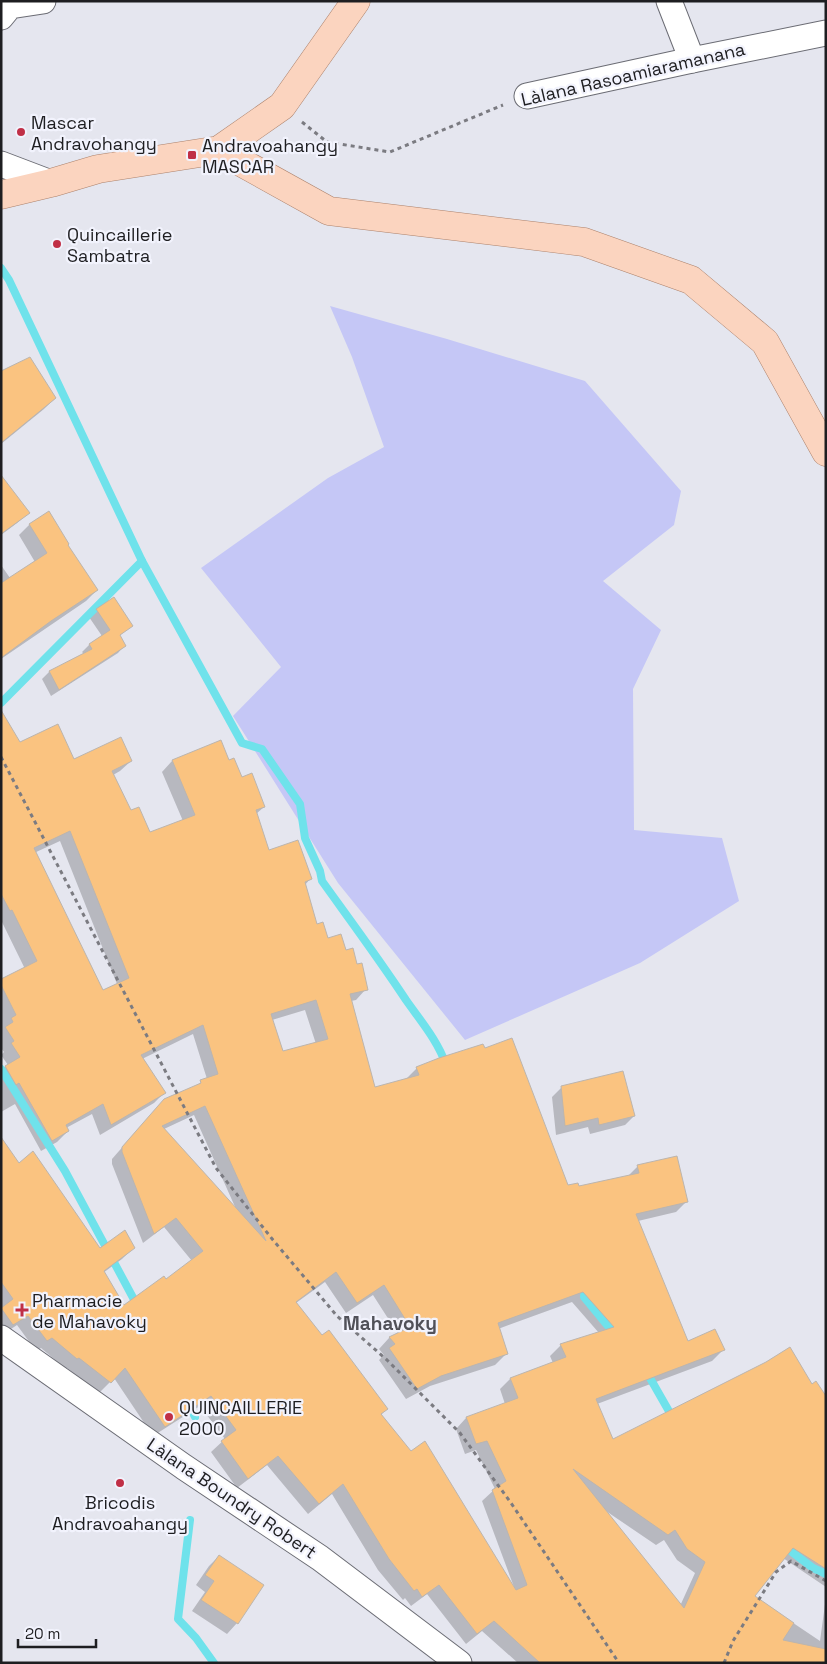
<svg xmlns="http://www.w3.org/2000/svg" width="827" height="1664" font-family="'Space Grotesk',sans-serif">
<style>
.green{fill:#c5c7f6}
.shadow{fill:#0003;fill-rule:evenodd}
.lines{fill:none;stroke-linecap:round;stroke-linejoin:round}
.stream{stroke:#6fe2eb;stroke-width:8}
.building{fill:#fac380;stroke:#bcb5ae;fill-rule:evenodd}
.minor-casing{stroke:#6b6c74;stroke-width:27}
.major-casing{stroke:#ac826c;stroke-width:29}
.path{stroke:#7b7b81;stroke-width:3;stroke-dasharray:4 4;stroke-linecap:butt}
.minor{stroke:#fff;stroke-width:25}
.major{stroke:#fbd4bf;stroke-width:28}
.poi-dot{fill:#c02f46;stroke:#f2f3fd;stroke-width:2}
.labels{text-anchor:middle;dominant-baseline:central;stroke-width:4.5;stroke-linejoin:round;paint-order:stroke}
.street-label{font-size:18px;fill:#1e1e21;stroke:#f2f3fd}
.poi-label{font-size:18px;fill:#1e1e21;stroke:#f2f3fd;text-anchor:start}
.neighbourhood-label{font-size:19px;font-weight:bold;fill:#515159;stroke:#f2f3fd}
</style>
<rect width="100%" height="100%" fill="#e5e6ef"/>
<path class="green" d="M 330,306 L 447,339 L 585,381 L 681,491 L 674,525 L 603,581 L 661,630 L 633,689 L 634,830 L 722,838 L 739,901 L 640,963 L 465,1040 L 338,883 L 233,716 L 281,667 L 201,568 L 328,478 L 384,447 L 352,357 Z"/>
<g class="shadow">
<path d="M 1,372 L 55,398 L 44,409 L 1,444 Z"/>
<path d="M 1,477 L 28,513 L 17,523 L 1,535 Z"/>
<path d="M 30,524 L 66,545 L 97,590 L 86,601 L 1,659 L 1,565 L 10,578 L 35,562 L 19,535 Z"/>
<path d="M 97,610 L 131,626 L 119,636 L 125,645 L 118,653 L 51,696 L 42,679 L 49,672 L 84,654 L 82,652 L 89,645 L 102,636 L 89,617 Z"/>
<path d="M 220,741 L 228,762 L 264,807 L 256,814 L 268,851 L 310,879 L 305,885 L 316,925 L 327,939 L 345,951 L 356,965 L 366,989 L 356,1000 L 351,1001 L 375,1088 L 406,1079 L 417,1068 L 567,1186 L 579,1187 L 627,1177 L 638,1166 L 686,1202 L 676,1212 L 638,1221 L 687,1342 L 723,1350 L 712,1361 L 597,1404 L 613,1441 L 826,1507 L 826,1587 L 783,1558 L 753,1596 L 820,1641 L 826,1597 L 826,1663 L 518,1663 L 482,1631 L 466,1644 L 427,1594 L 411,1606 L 405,1598 L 403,1600 L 378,1570 L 332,1494 L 308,1514 L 267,1465 L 237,1488 L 211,1452 L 225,1439 L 200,1406 L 153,1436 L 114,1378 L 99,1393 L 67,1368 L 66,1369 L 41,1348 L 36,1351 L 17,1325 L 2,1335 L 1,1334 L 1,1139 L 18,1165 L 100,1250 L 133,1248 L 122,1259 L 103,1273 L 124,1306 L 166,1280 L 192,1261 L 164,1227 L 143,1243 L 112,1164 L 112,1159 L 154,1111 L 207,1079 L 193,1034 L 142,1059 L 164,1093 L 154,1103 L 100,1135 L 92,1114 L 66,1128 L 68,1131 L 57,1142 L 41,1151 L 15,1104 L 1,1112 L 1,1069 L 8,1065 L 1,1055 L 4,1052 L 1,1048 L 1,981 L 25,969 L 1,920 L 1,743 L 19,744 L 73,761 L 131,761 L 120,771 L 113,775 L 130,812 L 150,834 L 183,821 L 162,772 L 172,761 ZM 60,841 L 117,984 L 102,991 L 34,853 ZM 305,1010 L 316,1044 L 283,1052 L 272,1020 ZM 194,1115 L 236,1209 L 164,1129 ZM 325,1282 L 346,1313 L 373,1295 L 398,1334 L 389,1338 L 379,1349 L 384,1355 L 379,1360 L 406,1399 L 430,1386 L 495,1365 L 506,1354 L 498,1329 L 572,1302 L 599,1333 L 561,1345 L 550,1356 L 553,1363 L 510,1379 L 500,1389 L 505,1404 L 466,1418 L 456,1429 L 465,1454 L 476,1450 L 495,1489 L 482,1501 L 514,1587 L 381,1415 L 386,1409 L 321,1337 L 296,1303 ZM 603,1509 L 656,1545 L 664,1540 L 677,1560 L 695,1573 L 680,1606 Z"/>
<path d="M 562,1087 L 634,1116 L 625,1125 L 590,1134 L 588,1127 L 556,1135 L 552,1097 Z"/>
<path d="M 219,1556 L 237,1623 L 227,1634 L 192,1611 L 205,1592 L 196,1585 L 209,1566 Z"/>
</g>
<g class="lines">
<g class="stream">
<path d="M 1,268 L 9,280 L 142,561 L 1,703"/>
<path d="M 142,561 L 242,743 L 262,749 L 300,804 L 305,838 L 320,871 L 322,881 C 350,920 379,959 406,1000 C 420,1020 438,1041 446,1065"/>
<path d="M 1,1069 L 65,1171 L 138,1307"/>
<path d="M 582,1284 L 585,1288 L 584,1297 L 607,1325 L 616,1327 L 620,1333"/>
<path d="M 646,1371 L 674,1420"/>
<path d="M 187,1401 L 195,1417"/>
<path d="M 190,1520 L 178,1619 L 196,1638 L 214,1663"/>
<path d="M 784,1546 L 813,1568 L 826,1574"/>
</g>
</g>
<g class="building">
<path d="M 30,357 L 56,398 L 1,443 L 1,371 Z"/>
<path d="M 1,475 L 30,513 L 1,534 Z"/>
<path d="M 49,511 L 69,544 L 68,545 L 98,590 L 51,621 L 1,658 L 1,583 L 47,553 L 29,524 Z"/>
<path d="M 114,597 L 133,626 L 120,635 L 126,646 L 59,690 L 49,671 L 92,649 L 89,644 L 110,630 L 96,609 Z"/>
<path d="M 1,710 L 20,742 L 58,724 L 74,759 L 121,737 L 132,761 L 112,771 L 131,810 L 139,807 L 150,832 L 195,815 L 172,760 L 221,740 L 229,760 L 234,758 L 242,777 L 252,773 L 265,807 L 256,810 L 269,850 L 298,840 L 312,879 L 305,882 L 317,924 L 323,922 L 328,938 L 341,934 L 346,950 L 353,948 L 357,964 L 362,963 L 368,990 L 350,994 L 375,1087 L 419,1075 L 416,1067 L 439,1058 L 483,1044 L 485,1048 L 512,1038 L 568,1185 L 578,1183 L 579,1186 L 639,1173 L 637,1165 L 677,1156 L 688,1202 L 636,1214 L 688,1341 L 715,1329 L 725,1350 L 596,1399 L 613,1439 L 766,1362 L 790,1347 L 812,1384 L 816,1381 L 826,1396 L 826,1569 L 793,1548 L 755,1596 L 794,1623 L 783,1640 L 826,1649 L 826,1663 L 540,1663 L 494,1621 L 477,1634 L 439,1585 L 422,1597 L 417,1589 L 414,1591 L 389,1559 L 343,1484 L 319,1504 L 278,1456 L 248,1479 L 221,1441 L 236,1430 L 211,1396 L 165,1427 L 125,1368 L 111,1383 L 79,1358 L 77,1359 L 52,1338 L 47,1341 L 28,1316 L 13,1325 L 1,1308 L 13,1299 L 1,1282 L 1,1137 L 19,1163 L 33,1151 L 100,1248 L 125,1230 L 135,1248 L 104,1271 L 124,1305 L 164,1276 L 166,1279 L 203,1251 L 176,1218 L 154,1234 L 122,1152 L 122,1147 L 164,1099 L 201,1083 L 200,1080 L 218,1074 L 203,1025 L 141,1055 L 166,1093 L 111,1125 L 103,1104 L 66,1125 L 69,1131 L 52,1141 L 19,1083 L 16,1085 L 5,1066 L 20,1057 L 11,1043 L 14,1041 L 5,1027 L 13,1022 L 11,1018 L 16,1015 L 1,985 L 1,979 L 37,961 L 12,910 L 10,911 L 1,894 ZM 70,831 L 129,978 L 103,990 L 34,848 ZM 316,1000 L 328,1039 L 283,1051 L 271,1014 ZM 205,1106 L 266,1241 L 162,1126 ZM 336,1272 L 357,1303 L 384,1285 L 410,1327 L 389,1337 L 395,1344 L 389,1348 L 417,1389 L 441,1376 L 508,1354 L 498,1323 L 583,1292 L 614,1327 L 560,1344 L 566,1357 L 510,1378 L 518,1398 L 466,1417 L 476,1444 L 487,1441 L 506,1481 L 492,1490 L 527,1585 L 516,1590 L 425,1441 L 411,1451 L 381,1414 L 388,1409 L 329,1330 L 322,1335 L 296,1302 ZM 573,1469 L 668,1535 L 675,1530 L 687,1549 L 705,1562 L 684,1608 Z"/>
<path d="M 623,1071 L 635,1116 L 599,1125 L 598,1118 L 565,1126 L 561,1086 Z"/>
<path d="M 219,1555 L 264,1585 L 238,1624 L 201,1600 L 214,1581 L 205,1575 Z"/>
</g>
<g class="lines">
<g class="minor-casing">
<g id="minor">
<path d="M 669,1 L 692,60"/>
<path d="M 1,17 L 10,6 L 43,1"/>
<path d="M 527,96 L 692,60 L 826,33"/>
<path d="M 1,164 L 51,183"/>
<path d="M 1,1338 L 184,1467 L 320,1558 L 459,1663"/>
</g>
</g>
<g class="major-casing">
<g id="major">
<path d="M 219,150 L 329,211 L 584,242 L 691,280 L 765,342 L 826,452"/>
<path d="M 1,195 L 51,183 L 98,169 L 219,150 L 282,106 L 356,1"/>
</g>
</g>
<g class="path">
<path d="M 302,122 L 327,142 L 390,152 L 503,105"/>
<path d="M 1,757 L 216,1168 L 273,1240 L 337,1316 L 387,1360 L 460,1433 L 511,1503 L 619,1663"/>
<path d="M 724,1663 L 733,1641 L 776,1572 L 791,1561 L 826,1581"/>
</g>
<use href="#minor" class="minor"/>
<use href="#major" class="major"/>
</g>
<g class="poi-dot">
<circle cx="21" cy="132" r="5"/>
<rect x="187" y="150" width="10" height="10" rx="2.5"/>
<circle cx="57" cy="244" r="5"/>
<path d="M19.5 1302.5h5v5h5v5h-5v5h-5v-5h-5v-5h5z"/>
<circle cx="169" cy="1417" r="5"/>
<circle cx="120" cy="1483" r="5"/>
</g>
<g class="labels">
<g class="street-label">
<text transform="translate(633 74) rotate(-13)">Làlana Rasoamiaramanana</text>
<text transform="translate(232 1498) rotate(34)">Làlana Boundry Robert</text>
</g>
<g class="poi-label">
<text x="31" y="122">Mascar<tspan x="31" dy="21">Andravohangy</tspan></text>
<text x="202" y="145">Andravoahangy<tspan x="202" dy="21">MASCAR</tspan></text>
<text x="67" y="234">Quincaillerie<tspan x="67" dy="21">Sambatra</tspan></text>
<text x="32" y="1300">Pharmacie<tspan x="32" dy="21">de Mahavoky</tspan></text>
<text x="179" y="1407">QUINCAILLERIE<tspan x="179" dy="21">2000</tspan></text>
<text x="120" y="1502" text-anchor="middle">Bricodis<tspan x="120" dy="21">Andravoahangy</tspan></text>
</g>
<g class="neighbourhood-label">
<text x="390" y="1323">Mahavoky</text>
</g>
</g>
<rect width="827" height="1664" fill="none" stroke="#1e1e21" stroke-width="5"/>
<path d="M18 1639v8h78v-8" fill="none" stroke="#1e1e21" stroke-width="2.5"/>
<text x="25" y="1639" font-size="15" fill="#1e1e21" stroke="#f2f3fd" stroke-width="4" paint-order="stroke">20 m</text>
</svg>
